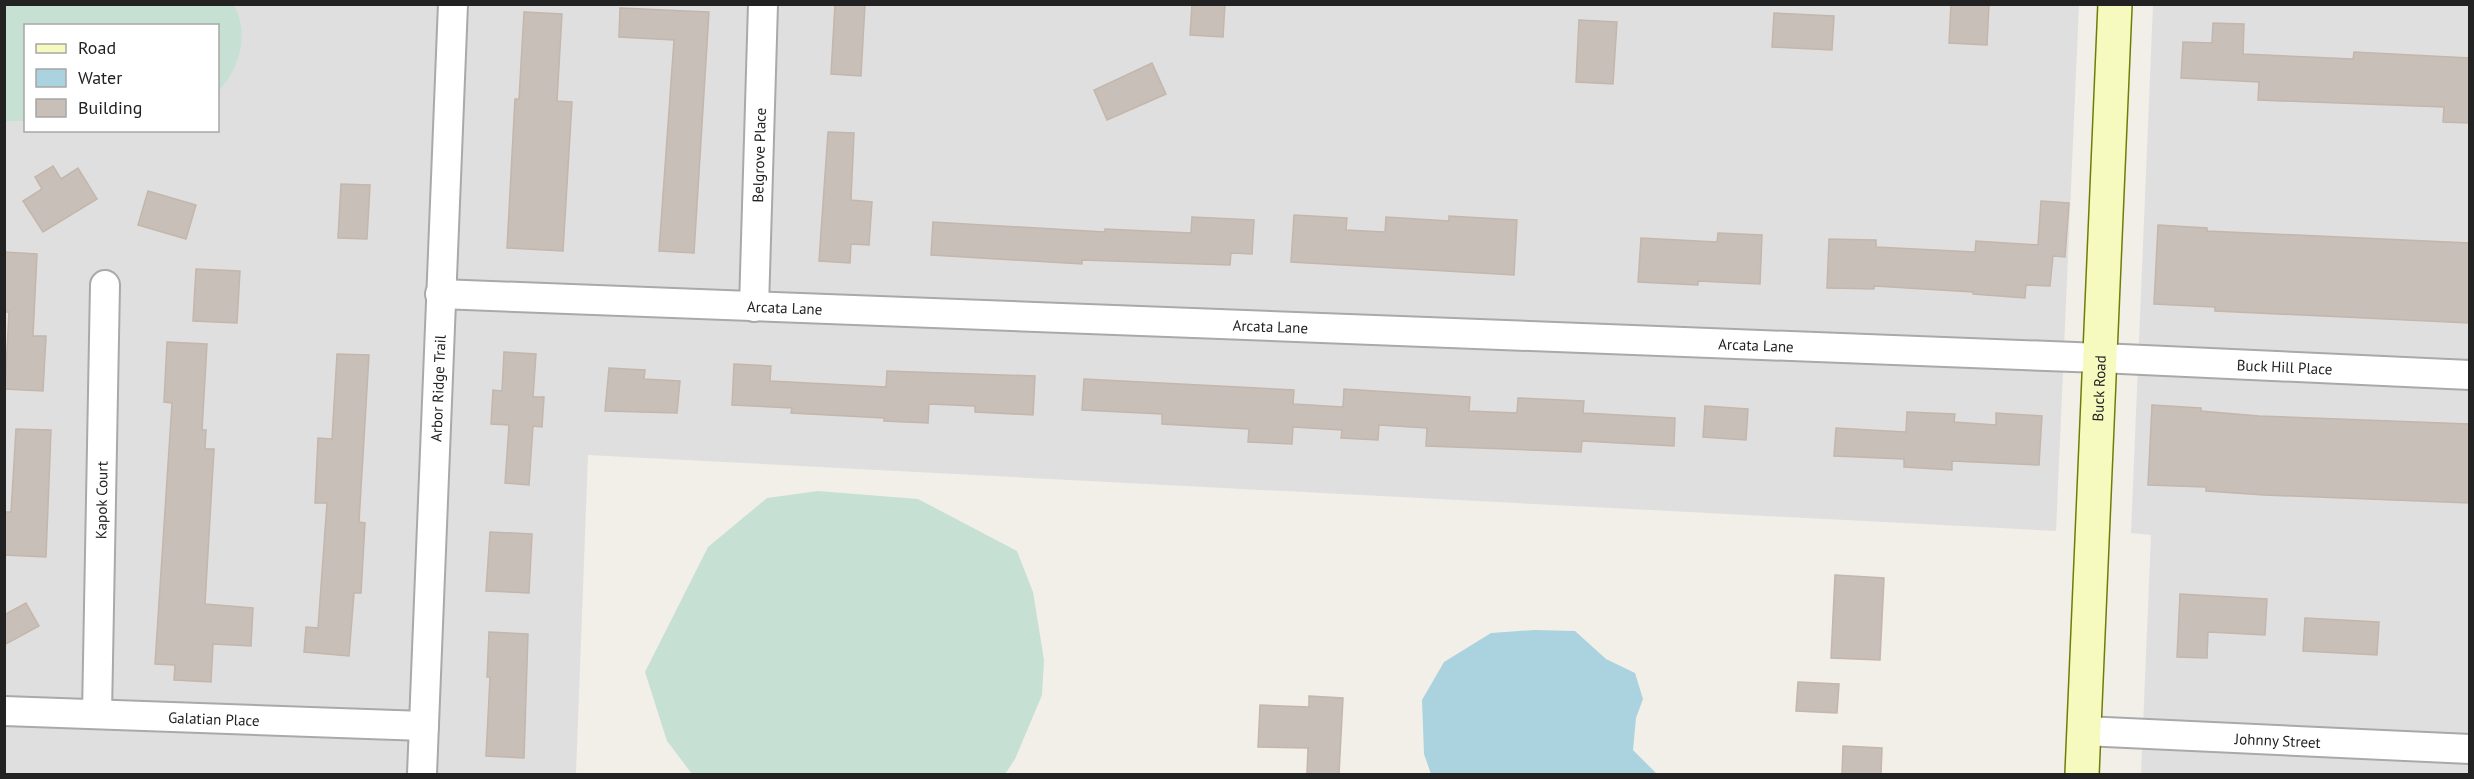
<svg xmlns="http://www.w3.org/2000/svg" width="2474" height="779" font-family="'PT Sans',sans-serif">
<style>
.residential{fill:#e0dfdf;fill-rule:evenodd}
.wetland{fill:#c6e0d4}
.water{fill:#aad3df}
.building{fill:#c7bfb8;stroke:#c4b6ab;stroke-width:1.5}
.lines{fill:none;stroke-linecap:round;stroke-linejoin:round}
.street-casing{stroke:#a9a9a9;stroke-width:32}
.secondary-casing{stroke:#707d05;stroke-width:36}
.street{stroke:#fff;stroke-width:28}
.secondary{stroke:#f7fabf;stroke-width:33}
.labels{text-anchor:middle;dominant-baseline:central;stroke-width:4.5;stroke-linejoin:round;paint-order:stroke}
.street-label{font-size:15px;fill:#222;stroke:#fff}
</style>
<rect width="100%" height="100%" fill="#f2efe9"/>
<g class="residential">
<path d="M 5,5 L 2079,5 L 2056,531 L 588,455 L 576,774 L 5,774 ZM 26,26 L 218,26 L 218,130 L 26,130 Z"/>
<path d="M 2153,5 L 2469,5 L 2469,774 L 2141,774 L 2151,535 L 2131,533 Z"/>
</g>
<g class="wetland">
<path d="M 233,4 C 251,34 239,69 218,92 L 218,26 L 26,26 L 25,121 L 5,121 L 5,5 Z"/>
<path d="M 818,491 L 918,499 L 1017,551 L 1033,592 L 1044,660 L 1042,695 L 1015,759 L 1005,774 L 692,774 L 667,741 L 645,672 L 708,547 L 767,498 Z"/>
</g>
<path class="water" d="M 1535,630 L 1575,631 L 1606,659 L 1635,673 L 1643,699 L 1636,718 L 1633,750 L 1657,774 L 1431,774 L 1424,754 L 1422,700 L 1444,662 L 1491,633 Z"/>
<g class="building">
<path d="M 835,4 L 865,4 L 861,76 L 831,74 Z"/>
<path d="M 1192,4 L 1225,4 L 1223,37 L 1190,35 Z"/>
<path d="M 1951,4 L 1989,4 L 1987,45 L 1949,43 Z"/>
<path d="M 620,8 L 709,12 L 694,253 L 659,251 L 674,40 L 619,37 Z"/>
<path d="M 524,12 L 562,14 L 557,101 L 572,102 L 563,251 L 507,248 L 515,99 L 519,99 Z"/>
<path d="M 1774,13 L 1834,16 L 1832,50 L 1772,47 Z"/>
<path d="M 1579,20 L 1617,22 L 1613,84 L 1576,82 Z"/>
<path d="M 2213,23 L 2244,24 L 2243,54 L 2353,59 L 2354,52 L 2469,58 L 2469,123 L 2443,122 L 2444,107 L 2258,100 L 2259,82 L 2181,78 L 2183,42 L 2212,43 Z"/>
<path d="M 1152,63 L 1166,94 L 1107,120 L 1094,90 Z"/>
<path d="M 828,132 L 854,133 L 851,200 L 872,202 L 869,245 L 851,244 L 850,263 L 819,261 Z"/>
<path d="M 53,166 L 61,179 L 78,168 L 97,199 L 43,232 L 23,201 L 42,189 L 35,177 Z"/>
<path d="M 341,184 L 370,185 L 367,239 L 338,238 Z"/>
<path d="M 148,191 L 196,205 L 186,239 L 138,225 Z"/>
<path d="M 2041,201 L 2069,203 L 2065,257 L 2053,256 L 2050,286 L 2026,285 L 2025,298 L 1973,294 L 1973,292 L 1874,286 L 1874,289 L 1827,288 L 1829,239 L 1876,240 L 1876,247 L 1975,252 L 1976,241 L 2038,245 Z"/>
<path d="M 1294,215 L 1347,218 L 1346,230 L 1385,232 L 1386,217 L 1449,221 L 1449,216 L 1517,220 L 1514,275 L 1291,262 Z"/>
<path d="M 1192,217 L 1254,220 L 1252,254 L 1231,253 L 1230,265 L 1082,260 L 1082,264 L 931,255 L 933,222 L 1105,232 L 1105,229 L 1191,233 Z"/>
<path d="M 2158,225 L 2207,228 L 2207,231 L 2469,243 L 2469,323 L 2215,311 L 2215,307 L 2154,304 Z"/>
<path d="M 1718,233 L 1762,235 L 1760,284 L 1698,281 L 1698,285 L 1638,282 L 1641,238 L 1717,242 Z"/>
<path d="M 4,252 L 37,254 L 33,336 L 46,336 L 43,391 L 5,389 L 9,312 L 4,312 Z"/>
<path d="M 196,269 L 240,271 L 237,323 L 193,321 Z"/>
<path d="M 167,342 L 207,344 L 202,430 L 206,430 L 205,449 L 214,449 L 205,604 L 253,608 L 251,646 L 213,644 L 211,682 L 174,680 L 175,665 L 155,664 L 172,403 L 164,402 Z"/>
<path d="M 504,352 L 536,354 L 533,397 L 544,397 L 542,427 L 533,426 L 529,485 L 505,483 L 509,425 L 491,424 L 493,390 L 502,391 Z"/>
<path d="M 337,354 L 369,355 L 359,522 L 365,523 L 361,593 L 354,593 L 349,656 L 304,652 L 306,627 L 318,628 L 327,503 L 315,503 L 318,438 L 332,439 Z"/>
<path d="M 734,364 L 771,366 L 770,381 L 886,387 L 887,371 L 1035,376 L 1033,415 L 975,412 L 975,406 L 929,404 L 928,423 L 884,421 L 884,418 L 791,413 L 792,408 L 732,405 Z"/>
<path d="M 609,368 L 645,370 L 644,379 L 680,381 L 677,413 L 605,411 Z"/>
<path d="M 1084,379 L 1294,390 L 1293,404 L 1343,407 L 1344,389 L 1470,397 L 1469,411 L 1517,413 L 1518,398 L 1584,401 L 1583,413 L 1675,418 L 1674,446 L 1582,441 L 1581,452 L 1426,446 L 1427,428 L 1379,425 L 1378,440 L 1341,438 L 1342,430 L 1293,427 L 1292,444 L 1248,442 L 1249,429 L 1162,424 L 1162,414 L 1082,410 Z"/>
<path d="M 2152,405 L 2201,408 L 2201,411 L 2259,416 L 2469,424 L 2469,503 L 2264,495 L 2206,491 L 2206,487 L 2148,485 Z"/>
<path d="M 1705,406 L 1748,409 L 1746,440 L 1703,437 Z"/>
<path d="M 1907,412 L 1955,414 L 1954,422 L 1996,425 L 1996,413 L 2042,416 L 2039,465 L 1952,461 L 1952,470 L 1904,467 L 1904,459 L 1834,456 L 1836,428 L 1906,432 Z"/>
<path d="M 16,429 L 51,430 L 46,557 L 4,555 L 4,512 L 11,512 Z"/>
<path d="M 490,532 L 532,534 L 529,593 L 486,591 Z"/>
<path d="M 1835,575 L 1884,578 L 1880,660 L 1831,658 Z"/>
<path d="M 2180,594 L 2267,599 L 2265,635 L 2208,632 L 2207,658 L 2177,657 Z"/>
<path d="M 26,603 L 39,626 L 4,645 L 4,615 Z"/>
<path d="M 2305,618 L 2379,622 L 2377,655 L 2303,651 Z"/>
<path d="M 489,632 L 528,634 L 524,758 L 486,756 L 490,677 L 487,677 Z"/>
<path d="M 1798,682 L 1839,684 L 1837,713 L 1796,711 Z"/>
<path d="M 1309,696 L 1343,698 L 1339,774 L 1307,774 L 1308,748 L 1258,747 L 1260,705 L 1309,707 Z"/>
<path d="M 1843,746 L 1882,748 L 1881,774 L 1842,774 Z"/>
</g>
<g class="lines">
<g class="street-casing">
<g id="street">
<path id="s1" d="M 440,294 L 2100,358 L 2470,375"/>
<path id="s2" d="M 754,307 L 763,4"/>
<path id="s3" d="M 4,711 L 424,726"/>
<path id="s4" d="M 97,714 L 105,285"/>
<path id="s5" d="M 2084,731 L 2470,749"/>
<path id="s6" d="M 422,774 L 453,4"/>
</g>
</g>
<g class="secondary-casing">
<g id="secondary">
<path id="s7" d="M 2082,774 L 2115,4"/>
</g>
</g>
<use href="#street" class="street"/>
<use href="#secondary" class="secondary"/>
</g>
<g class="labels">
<g class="street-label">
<text stroke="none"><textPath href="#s2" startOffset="152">Belgrove Place</textPath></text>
<text stroke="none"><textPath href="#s1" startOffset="345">Arcata Lane</textPath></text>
<text stroke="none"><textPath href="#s1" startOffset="831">Arcata Lane</textPath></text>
<text stroke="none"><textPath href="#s1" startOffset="1317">Arcata Lane</textPath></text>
<text stroke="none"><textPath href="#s1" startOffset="1846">Buck Hill Place</textPath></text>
<text stroke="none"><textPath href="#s6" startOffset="386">Arbor Ridge Trail</textPath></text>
<text stroke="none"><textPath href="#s7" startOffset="386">Buck Road</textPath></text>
<text stroke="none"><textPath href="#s4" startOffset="214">Kapok Court</textPath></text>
<text stroke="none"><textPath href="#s3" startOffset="210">Galatian Place</textPath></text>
<text stroke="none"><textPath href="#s5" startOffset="194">Johnny Street</textPath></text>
</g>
</g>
<rect width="2474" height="779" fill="none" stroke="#222222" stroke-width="12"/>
<rect x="24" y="24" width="195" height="108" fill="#ffffff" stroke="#a7a7a7" stroke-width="1.5"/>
<rect x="36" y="44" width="30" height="9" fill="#f7fabf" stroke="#a7a7a7" stroke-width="1.5"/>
<text x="78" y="54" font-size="18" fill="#222222">Road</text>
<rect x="36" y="69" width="30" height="18" fill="#aad3df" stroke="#a7a7a7" stroke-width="1.5"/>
<text x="78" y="84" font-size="18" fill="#222222">Water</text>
<rect x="36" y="99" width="30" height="18" fill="#c7bfb8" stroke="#a7a7a7" stroke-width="1.5"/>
<text x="78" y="114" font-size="18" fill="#222222">Building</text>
</svg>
